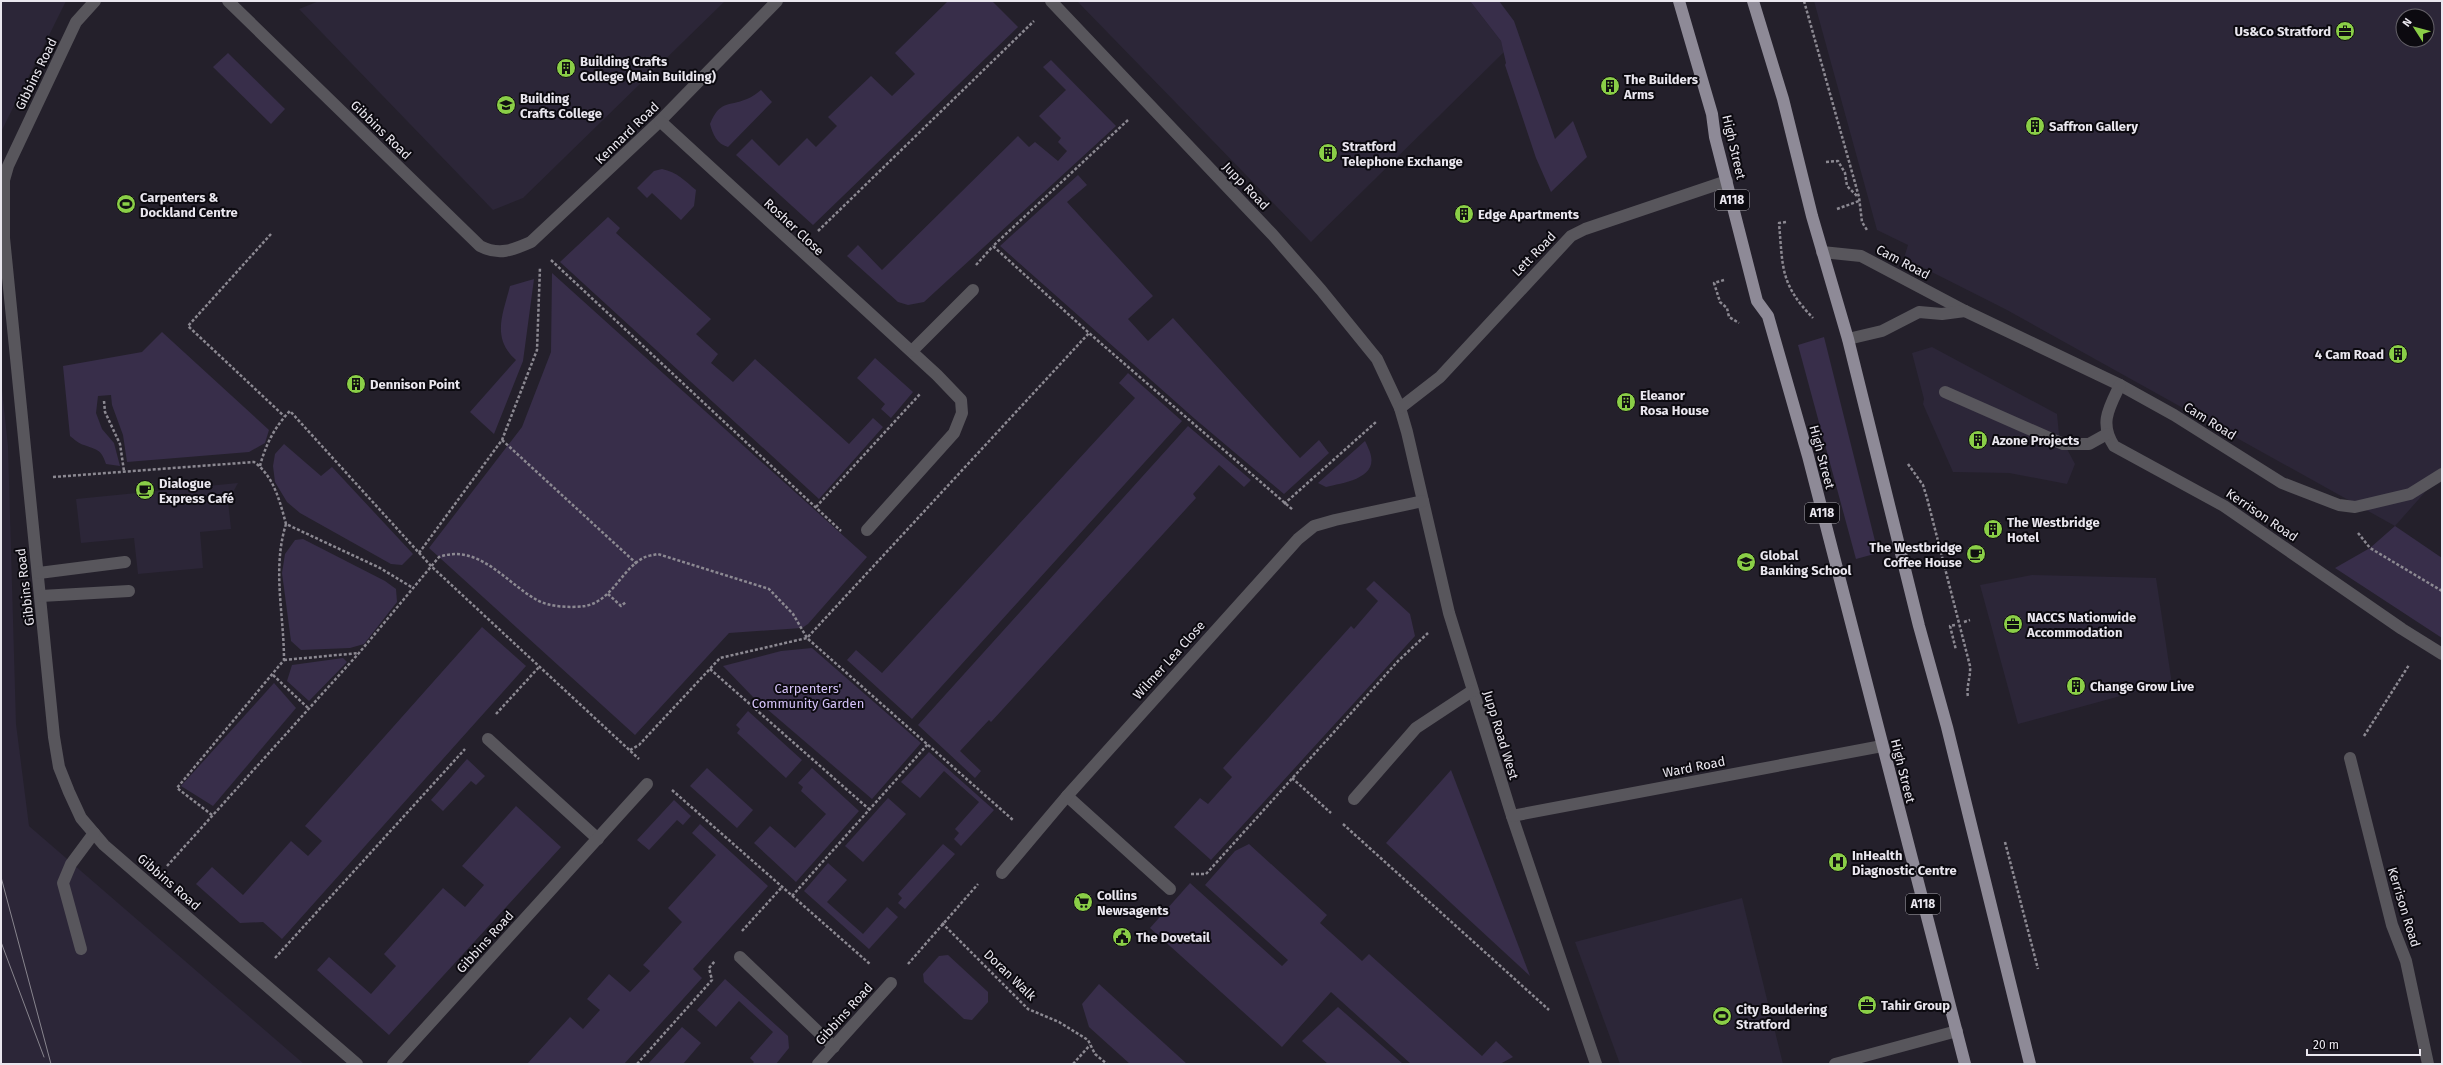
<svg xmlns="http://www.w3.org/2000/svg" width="2443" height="1065" font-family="'Fira Sans',sans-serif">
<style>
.built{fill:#2c2638;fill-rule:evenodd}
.green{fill:#382e4a}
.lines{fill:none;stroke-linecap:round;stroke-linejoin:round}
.path{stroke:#8c8992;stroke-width:2.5;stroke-dasharray:3 2;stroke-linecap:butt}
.minor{stroke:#58565c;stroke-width:12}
.major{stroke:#8e8a97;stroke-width:12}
.tram{stroke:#88858e;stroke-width:1}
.labels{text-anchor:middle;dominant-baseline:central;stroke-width:4;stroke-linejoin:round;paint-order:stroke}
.shield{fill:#0c0a10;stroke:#a7a5ac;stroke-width:1}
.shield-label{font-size:12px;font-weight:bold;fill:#eae7ef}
.poi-label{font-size:13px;font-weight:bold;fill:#eae7ef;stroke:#0c0a10;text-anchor:start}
.street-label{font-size:13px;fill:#eae7ef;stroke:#0c0a10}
.park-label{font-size:13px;fill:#d4c2f8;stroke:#0c0a10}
</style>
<rect width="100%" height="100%" fill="#24202b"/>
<g class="built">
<path d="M 1,1 L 66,1 L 1,132 Z"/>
<path d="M 319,1 L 725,1 L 523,198 L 493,210 L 299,9 Z"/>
<path d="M 1077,1 L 1470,1 L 1501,41 L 1504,52 L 1311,242 Z"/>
<path d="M 1814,1 L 2442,1 L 2442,473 L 2395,526 L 2007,310 L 1904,258 L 1908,245 L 1877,230 ZM 2403,16 L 2427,16 L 2427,40 L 2403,40 Z"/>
<path d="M 1932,347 L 2057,414 L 2059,434 L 2075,464 L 2067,484 L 2009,473 L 1953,472 L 1923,404 L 1924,399 L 1912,353 Z"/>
<path d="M 1,381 L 8,446 L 16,724 L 29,826 L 304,1064 L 1,1064 Z"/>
<path d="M 238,483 L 228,501 L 231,529 L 200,532 L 203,568 L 138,574 L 134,538 L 81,543 L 76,499 Z"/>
<path d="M 2032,575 L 2156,578 L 2172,684 L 2146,689 L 2018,724 L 1980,585 Z"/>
<path d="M 1742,898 L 1783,1064 L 1620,1064 L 1575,942 Z"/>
</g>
<g class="green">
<path d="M 948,1 L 992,1 L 1018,27 L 813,225 L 736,155 L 752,139 L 779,166 L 807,138 L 816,147 L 837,126 L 828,117 L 871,76 L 892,96 L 915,74 L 895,53 Z"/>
<path d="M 1470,1 L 1499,1 L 1514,21 L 1555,139 L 1573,121 L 1587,157 L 1551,192 L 1536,158 L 1505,65 L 1506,63 L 1501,41 Z"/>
<path d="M 228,53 L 285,109 L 271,124 L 213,67 Z"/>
<path d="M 1051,60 L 1116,126 L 924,302 L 908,305 L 898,302 L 847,256 L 858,245 L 882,270 L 1018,136 L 1029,147 L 1035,142 L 1058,161 L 1067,151 L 1058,142 L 1061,138 L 1039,116 L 1066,90 L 1043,67 Z"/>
<path d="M 761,90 L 772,102 L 728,147 C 717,144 713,135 710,124 C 720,100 727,107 747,99 C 752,97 757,93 761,90 Z"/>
<path d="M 662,169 C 677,172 685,181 696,190 L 694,206 L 681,220 L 652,193 L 647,198 L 637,188 L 654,171 Z"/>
<path d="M 1078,175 L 1087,185 L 1067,202 L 1153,296 L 1128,319 L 1148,341 L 1173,318 L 1300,458 L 1319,440 L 1329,453 L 1284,494 L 1195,419 L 1000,246 Z"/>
<path d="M 608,217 L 620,228 L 616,233 L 711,319 L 696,334 L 718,354 L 711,363 L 733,382 L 755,359 L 849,444 L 873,418 L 883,427 L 819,499 L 560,262 Z"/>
<path d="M 552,273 L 867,557 L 808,624 L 802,628 L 729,633 L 635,735 L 429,548 L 522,427 L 551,352 Z"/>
<path d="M 534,279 L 523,361 L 494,434 L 470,412 L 516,360 C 491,338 503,314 510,286 Z"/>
<path d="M 162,332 L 269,430 L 265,443 L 249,452 L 127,462 L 123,435 L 112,405 L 111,395 L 98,396 L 96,413 L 102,429 L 114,443 L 120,466 L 106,464 C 101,448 96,450 84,445 C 79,444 74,439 70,436 L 63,366 L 142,352 Z"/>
<path d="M 1824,337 L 1878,553 L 1856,559 L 1798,345 Z"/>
<path d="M 875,358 L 913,392 L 891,418 L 881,409 L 885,404 L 857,378 Z"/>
<path d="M 1128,373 L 1182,421 L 912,719 L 847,660 L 856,650 L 882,673 L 1135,398 L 1119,383 Z"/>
<path d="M 1188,426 L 1251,480 L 1244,487 L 1219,465 L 1193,494 L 1196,498 L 991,722 L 989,720 L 960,751 L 981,771 L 975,778 L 918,725 Z"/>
<path d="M 1365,441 C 1367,445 1370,451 1371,456 C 1376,479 1342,483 1326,487 L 1318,483 Z"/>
<path d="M 284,444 L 321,476 L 332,467 L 413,554 L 402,565 L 391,564 L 300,513 L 287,502 L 275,482 L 273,466 L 275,454 Z"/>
<path d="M 2395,526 L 2442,558 L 2442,638 L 2335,568 L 2370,548 Z"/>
<path d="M 303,539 L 385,581 L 396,589 L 397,602 L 364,644 L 350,648 L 301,650 L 291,641 L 282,573 L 285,554 L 295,540 Z"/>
<path d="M 1374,581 L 1410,614 L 1415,636 L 1211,860 L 1174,827 L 1200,798 L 1208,804 L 1232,777 L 1223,768 L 1351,626 L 1354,629 L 1378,601 L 1366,589 Z"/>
<path d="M 482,627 L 526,666 L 282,939 L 263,922 L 240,923 L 196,884 L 212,867 L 243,895 L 291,841 L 308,856 L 322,841 L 305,826 Z"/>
<path d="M 812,648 L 921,743 L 872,799 L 754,698 L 723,666 L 781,651 Z"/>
<path d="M 343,658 L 347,662 L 309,701 L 287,681 L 292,665 Z"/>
<path d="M 274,683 L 296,708 L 213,806 L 181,786 Z"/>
<path d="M 748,711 L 802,760 L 786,778 L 737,733 L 740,729 L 736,725 Z"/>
<path d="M 929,752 L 994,810 L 961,846 L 954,839 L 959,833 L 955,829 L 979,802 L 944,771 L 920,798 L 901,782 Z"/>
<path d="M 467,759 L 485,776 L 476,785 L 471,781 L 443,811 L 431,800 Z"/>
<path d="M 707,768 L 753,810 L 737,828 L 690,786 Z"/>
<path d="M 812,768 L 859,811 L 796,882 L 754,843 L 770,826 L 795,848 L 826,814 L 801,791 L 803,787 L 798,783 Z"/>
<path d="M 1451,770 L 1530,976 L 1386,843 Z"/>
<path d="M 888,798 L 906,814 L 863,862 L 845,846 Z"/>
<path d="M 674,800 L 691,816 L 683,825 L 677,820 L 649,850 L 637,840 Z"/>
<path d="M 516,806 L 561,847 L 389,1035 L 317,970 L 329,957 L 371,994 L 396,966 L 384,954 L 443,888 L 465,907 L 484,885 L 462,866 Z"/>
<path d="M 700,824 L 768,886 L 693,969 L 702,978 L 624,1064 L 527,1064 L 570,1017 L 583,1029 L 600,1010 L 587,999 L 609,974 L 630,992 L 650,971 L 643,965 L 682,922 L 668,908 L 716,855 L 692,833 Z"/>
<path d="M 943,844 L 955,854 L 905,909 L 898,903 L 902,898 L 898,894 Z"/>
<path d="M 1249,844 L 1327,915 L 1320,923 L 1362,961 L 1369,954 L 1482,1056 L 1496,1041 L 1513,1057 L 1500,1064 L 1411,1064 L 1331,992 L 1282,1047 L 1150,928 L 1190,883 L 1282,966 L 1288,960 L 1205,885 L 1235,851 Z"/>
<path d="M 828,863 L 847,880 L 827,902 L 863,934 L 887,907 L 898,917 L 869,949 L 804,891 Z"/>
<path d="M 948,955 L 988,992 L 988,1002 L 972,1020 L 964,1019 L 924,982 L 923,974 L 939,956 Z"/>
<path d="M 725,979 L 788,1036 L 789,1048 L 776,1064 L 752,1064 L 754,1062 L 750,1058 L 773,1032 L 739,1001 L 716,1027 L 697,1010 Z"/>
<path d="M 1099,984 L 1187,1064 L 1130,1064 L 1089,1027 L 1082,1004 Z"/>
<path d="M 1338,1007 L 1403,1064 L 1328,1064 L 1302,1041 Z"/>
<path d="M 682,1027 L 701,1043 L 683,1064 L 648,1064 Z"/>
</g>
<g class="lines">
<g class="path">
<path d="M 1804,1 L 1859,197 L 1862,222 L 1867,230"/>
<path d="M 1128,120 L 993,246 L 1089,333 L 1293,510"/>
<path d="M 1826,162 L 1838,161 L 1845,173 L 1847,186 L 1858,197"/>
<path d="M 1837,209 L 1859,201"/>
<path d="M 1786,222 L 1779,223 C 1783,268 1780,284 1813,318"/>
<path d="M 818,231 L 1034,21"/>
<path d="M 271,234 L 188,326 L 284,416"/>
<path d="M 551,260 L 841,531"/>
<path d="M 976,265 L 993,246"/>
<path d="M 1724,280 L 1714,283 L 1720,302 L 1727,308 L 1729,317 L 1739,323"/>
<path d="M 104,401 L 105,412 L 120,444 L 124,471"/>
<path d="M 502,440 L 637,564"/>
<path d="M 1908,464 L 1923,485 L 1927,498 L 1970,666 C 1971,677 1966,686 1968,697"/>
<path d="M 260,466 C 265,446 275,426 290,411 L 431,566 L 639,759"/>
<path d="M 53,477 L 254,462 C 274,476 280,502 286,524 L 380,568 L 413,588"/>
<path d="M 1284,504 L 1376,422"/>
<path d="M 816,507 L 920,394"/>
<path d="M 2358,533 L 2370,548 L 2442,591"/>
<path d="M 419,553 L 502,440 L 537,350 L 540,267"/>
<path d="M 608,594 L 621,606 L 626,602"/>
<path d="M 1964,622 L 1970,620"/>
<path d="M 1955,625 L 1950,626 L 1956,650"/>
<path d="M 284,660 L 359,653"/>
<path d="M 710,669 L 870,810"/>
<path d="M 273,675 L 309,709"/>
<path d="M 496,714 L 540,666"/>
<path d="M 2364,736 L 2409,665"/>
<path d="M 630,750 L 639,745 L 720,658 L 807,638 L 1089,333"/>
<path d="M 1292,778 L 1331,813"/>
<path d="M 672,790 L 871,965"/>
<path d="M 212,815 L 177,788 L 284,660 C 284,614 272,569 286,524"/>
<path d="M 1343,824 L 1549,1010"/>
<path d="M 2005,842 L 2038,969"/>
<path d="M 167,866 L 359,653 L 439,557 C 479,543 506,583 537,600 C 549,607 571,608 585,606 C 612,601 621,570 643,558 C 647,556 653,555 658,554 L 769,589 L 793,614 L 807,638 L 1013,820"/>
<path d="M 1191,874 L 1206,874 L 1398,661 L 1428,633"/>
<path d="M 792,896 L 928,744"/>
<path d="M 942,923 L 1028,1009 L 1059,1022 L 1088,1040 L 1095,1054 L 1107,1064"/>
<path d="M 742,931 L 782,887"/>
<path d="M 275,958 L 465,749"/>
<path d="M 908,964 L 978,884"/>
<path d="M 637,1064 L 712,980 L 709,968 L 715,961"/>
<path d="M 1073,1064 L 1090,1045"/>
</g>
<g class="minor">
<path d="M 95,1 L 76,22 L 8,166 L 4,180 L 4,238 L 54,737 L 59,767 L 69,792 L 81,818 L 104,845 L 357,1064"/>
<path d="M 228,1 L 480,246 C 499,256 513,250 531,242 L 660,121 L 777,1"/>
<path d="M 1051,1 L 1272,234 L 1321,290 L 1377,359 L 1400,408 L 1407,432 L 1449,613 L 1512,816 L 1596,1064"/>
<path d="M 660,121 L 937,375 L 961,400 L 962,413 L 954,433 L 867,530"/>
<path d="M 1822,252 L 1861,256 L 1965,311 L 2120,385 L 2174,415 L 2282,483 L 2339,505 L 2355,507 L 2410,494 L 2442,474"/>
<path d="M 1848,339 L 1882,331 L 1919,312 L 1942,314 L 1965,311"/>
<path d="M 912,351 L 973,290"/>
<path d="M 2120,385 C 2109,408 2099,423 2114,446 L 2224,506 L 2402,629 L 2442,654"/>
<path d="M 1945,392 L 2063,444 L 2089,444 L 2107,434"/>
<path d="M 1400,408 L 1440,377 L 1571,236 L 1585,229 L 1727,181"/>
<path d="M 39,573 L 125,562"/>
<path d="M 41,596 L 129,591"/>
<path d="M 488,739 L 598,839"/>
<path d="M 2350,758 L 2392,925 L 2406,961 L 2428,1064"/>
<path d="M 1067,796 L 1170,889"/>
<path d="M 1354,799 L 1416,728 L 1472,691"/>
<path d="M 1512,816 L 1882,746"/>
<path d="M 1002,873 L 1067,796 L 1298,539 L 1314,526 L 1335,520 L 1423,501"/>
<path d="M 81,949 L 63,883 L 71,864 L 94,833"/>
<path d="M 740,957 L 834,1047"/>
<path d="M 393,1064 L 647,784"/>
<path d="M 818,1064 L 891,983"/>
<path d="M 1835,1064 L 1957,1031"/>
</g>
<g class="major">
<path d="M 1679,1 L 1712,114 L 1715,137 L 1757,301 L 1768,316 L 1808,456 L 1965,1064"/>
<path d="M 1753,1 L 1783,99 L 1812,216 L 1848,339 L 1919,626 L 1947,727 L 2030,1064"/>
</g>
<g class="tram">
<path d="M 1,877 L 51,1064"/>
<path d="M 1,942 L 44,1057"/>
</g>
</g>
<defs>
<g id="office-disc" transform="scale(1)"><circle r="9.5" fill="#8ace47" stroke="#0c0a10"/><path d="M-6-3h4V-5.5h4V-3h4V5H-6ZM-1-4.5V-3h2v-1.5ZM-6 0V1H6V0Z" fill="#111"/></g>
<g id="building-disc" transform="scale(1)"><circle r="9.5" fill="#8ace47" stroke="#0c0a10"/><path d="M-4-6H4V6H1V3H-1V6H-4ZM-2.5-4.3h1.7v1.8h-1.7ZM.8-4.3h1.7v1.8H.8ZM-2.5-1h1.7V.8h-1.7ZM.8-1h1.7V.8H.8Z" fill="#111"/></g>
<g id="university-disc" transform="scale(1)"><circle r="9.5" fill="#8ace47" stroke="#0c0a10"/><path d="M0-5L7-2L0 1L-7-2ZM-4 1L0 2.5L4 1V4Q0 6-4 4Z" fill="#111"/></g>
<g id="stadium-disc" transform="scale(1)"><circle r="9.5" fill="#8ace47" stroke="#0c0a10"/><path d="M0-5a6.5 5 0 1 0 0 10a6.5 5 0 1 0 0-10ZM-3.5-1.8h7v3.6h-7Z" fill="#111"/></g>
<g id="cafe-disc" transform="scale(1)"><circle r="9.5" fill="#8ace47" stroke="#0c0a10"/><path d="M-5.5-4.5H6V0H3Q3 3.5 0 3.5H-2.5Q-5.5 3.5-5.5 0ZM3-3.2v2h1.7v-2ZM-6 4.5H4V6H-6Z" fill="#111"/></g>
<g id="hospital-disc" transform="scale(1)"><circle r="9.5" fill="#8ace47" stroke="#0c0a10"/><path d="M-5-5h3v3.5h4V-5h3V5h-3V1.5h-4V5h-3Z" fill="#111"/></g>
<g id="supermarket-disc" transform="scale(1)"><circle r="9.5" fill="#8ace47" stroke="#0c0a10"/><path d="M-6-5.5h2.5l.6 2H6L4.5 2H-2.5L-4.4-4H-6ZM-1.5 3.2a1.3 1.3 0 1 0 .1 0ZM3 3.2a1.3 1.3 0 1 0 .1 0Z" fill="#111"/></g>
<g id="civic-disc" transform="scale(1)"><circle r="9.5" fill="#8ace47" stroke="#0c0a10"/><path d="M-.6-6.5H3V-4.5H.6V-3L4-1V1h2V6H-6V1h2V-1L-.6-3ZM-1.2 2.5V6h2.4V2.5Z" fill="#111"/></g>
</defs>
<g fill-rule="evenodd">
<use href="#office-disc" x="2345" y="31"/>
<use href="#building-disc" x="566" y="68"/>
<use href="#building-disc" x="1610" y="86"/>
<use href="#university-disc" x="506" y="105"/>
<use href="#building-disc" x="2035" y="126"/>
<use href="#building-disc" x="1328" y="153"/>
<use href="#stadium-disc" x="126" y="204"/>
<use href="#building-disc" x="1464" y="214"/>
<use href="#building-disc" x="2398" y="354"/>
<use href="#building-disc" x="356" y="384"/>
<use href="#building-disc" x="1626" y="402"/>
<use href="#building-disc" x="1978" y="440"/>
<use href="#cafe-disc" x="145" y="490"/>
<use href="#building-disc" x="1993" y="529"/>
<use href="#cafe-disc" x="1976" y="554"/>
<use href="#university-disc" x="1746" y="562"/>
<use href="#office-disc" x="2013" y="624"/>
<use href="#building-disc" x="2076" y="686"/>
<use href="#hospital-disc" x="1838" y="862"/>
<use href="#supermarket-disc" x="1083" y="902"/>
<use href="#civic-disc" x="1122" y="937"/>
<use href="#office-disc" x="1867" y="1005"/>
<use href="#stadium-disc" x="1722" y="1016"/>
</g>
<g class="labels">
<g class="shield">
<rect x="1715" y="190" width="34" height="20" rx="3"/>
<rect x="1805" y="503" width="34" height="20" rx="3"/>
<rect x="1906" y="894" width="34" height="20" rx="3"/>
</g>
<g class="shield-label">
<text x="1732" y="200">A118</text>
<text x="1822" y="513">A118</text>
<text x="1923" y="904">A118</text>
</g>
<g class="poi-label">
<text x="2331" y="31" text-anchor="end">Us&amp;Co Stratford</text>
<text x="580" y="61">Building Crafts<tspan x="580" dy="15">College (Main Building)</tspan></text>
<text x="1624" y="79">The Builders<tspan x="1624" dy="15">Arms</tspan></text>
<text x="520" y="98">Building<tspan x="520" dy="15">Crafts College</tspan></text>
<text x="2049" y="126">Saffron Gallery</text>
<text x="1342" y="146">Stratford<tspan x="1342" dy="15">Telephone Exchange</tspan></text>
<text x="140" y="197">Carpenters &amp;<tspan x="140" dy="15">Dockland Centre</tspan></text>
<text x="1478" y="214">Edge Apartments</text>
<text x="2384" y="354" text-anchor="end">4 Cam Road</text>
<text x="370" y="384">Dennison Point</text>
<text x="1640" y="395">Eleanor<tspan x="1640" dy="15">Rosa House</tspan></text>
<text x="1992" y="440">Azone Projects</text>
<text x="159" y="483">Dialogue<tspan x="159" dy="15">Express Café</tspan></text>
<text x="2007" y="522">The Westbridge<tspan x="2007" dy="15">Hotel</tspan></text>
<text x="1962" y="547" text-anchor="end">The Westbridge<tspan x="1962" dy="15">Coffee House</tspan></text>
<text x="1760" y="555">Global<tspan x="1760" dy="15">Banking School</tspan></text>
<text x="2027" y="617">NACCS Nationwide<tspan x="2027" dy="15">Accommodation</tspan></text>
<text x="2090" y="686">Change Grow Live</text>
<text x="1852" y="855">InHealth<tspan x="1852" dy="15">Diagnostic Centre</tspan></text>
<text x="1097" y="895">Collins<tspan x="1097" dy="15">Newsagents</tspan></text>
<text x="1136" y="937">The Dovetail</text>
<text x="1881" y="1005">Tahir Group</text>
<text x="1736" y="1009">City Bouldering<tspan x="1736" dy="15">Stratford</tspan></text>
</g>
<g class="street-label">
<text transform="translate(36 74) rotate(-64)">Gibbins Road</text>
<text transform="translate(381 130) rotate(44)">Gibbins Road</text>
<text transform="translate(627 133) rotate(-44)">Kennard Road</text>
<text transform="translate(1734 147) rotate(77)">High Street</text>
<text transform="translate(1246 186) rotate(46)">Jupp Road</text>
<text transform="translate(794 227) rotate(43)">Rosher Close</text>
<text transform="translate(1534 254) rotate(-46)">Lett Road</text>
<text transform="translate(1903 262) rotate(28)">Cam Road</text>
<text transform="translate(2210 421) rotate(32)">Cam Road</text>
<text transform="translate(1822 457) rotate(75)">High Street</text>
<text transform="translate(2262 515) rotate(34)">Kerrison Road</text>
<text transform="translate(25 587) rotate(-97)">Gibbins Road</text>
<text transform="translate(1169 660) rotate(-48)">Wilmer Lea Close</text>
<text transform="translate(1501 735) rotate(73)">Jupp Road West</text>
<text transform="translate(1694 767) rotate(-11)">Ward Road</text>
<text transform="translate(1903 771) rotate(76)">High Street</text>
<text transform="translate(169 882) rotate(41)">Gibbins Road</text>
<text transform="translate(2404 907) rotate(73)">Kerrison Road</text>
<text transform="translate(485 942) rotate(-48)">Gibbins Road</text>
<text transform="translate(1010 975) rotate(44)">Doran Walk</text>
<text transform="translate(844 1014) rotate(-48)">Gibbins Road</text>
</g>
<g class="park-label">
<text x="808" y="688">Carpenters'<tspan x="808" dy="15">Community Garden</tspan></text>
</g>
</g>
<rect width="2443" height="1065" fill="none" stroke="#eae7ef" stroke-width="4"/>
<g transform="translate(2415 28) rotate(306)"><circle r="19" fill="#0c0a10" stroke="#656269"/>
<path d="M0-3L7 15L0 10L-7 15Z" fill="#8ace47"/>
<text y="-6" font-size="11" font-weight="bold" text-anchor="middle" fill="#eae7ef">N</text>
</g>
<path d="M2307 1049v6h113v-6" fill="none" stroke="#eae7ef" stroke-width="2"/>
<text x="2313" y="1049" font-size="12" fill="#eae7ef" stroke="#0c0a10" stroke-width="3" paint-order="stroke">20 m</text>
</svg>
